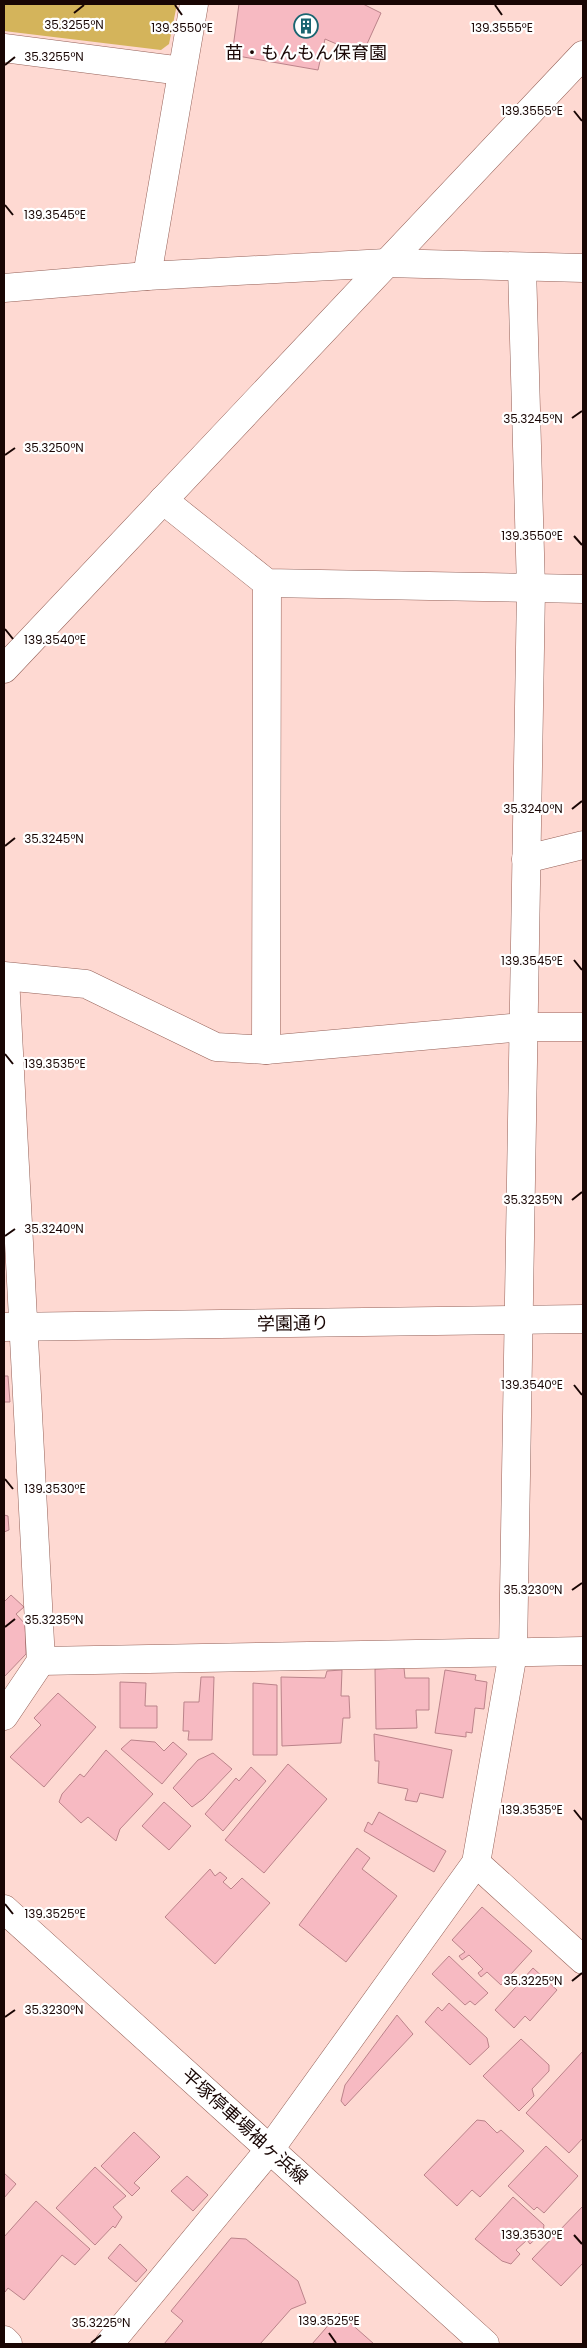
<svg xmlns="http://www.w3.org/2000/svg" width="587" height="2348" font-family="Poppins,'Noto Sans JP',sans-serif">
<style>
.green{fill:#d4b45b}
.building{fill:#f7bac2;stroke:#bb838a}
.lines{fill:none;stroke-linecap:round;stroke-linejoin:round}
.street-casing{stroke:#956158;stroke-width:29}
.secondary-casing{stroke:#956158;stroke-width:29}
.street{stroke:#fff;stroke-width:28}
.secondary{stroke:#fff;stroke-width:28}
.ticks{fill:none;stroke:#190604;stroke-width:2}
.labels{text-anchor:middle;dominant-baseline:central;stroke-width:4.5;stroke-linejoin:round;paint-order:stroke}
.poi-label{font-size:18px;fill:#190604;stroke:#fff}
.street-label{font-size:18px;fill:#190604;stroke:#fff}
.ticks-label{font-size:12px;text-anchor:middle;fill:#190604;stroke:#fff;stroke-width:4.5;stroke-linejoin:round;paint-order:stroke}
</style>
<rect width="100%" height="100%" fill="#fed9d2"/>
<path class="green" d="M 4,4 L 177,4 L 169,44 L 161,50 L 4,31 Z"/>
<g class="building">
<path d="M 239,4 L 363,4 L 381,13 L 362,55 L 325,39 L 318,70 L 232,55 Z"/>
<path d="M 4,1376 L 8,1376 L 10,1402 L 4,1402 Z"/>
<path d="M 4,1515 L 8,1516 L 9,1530 L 4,1532 Z"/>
<path d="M 11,1595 L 24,1607 L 16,1614 L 25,1624 L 26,1654 L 4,1677 L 4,1602 Z"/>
<path d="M 404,1668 L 405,1678 L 429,1678 L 429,1710 L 416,1710 L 417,1728 L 376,1729 L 375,1669 Z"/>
<path d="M 342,1670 L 341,1696 L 349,1696 L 350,1718 L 343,1718 L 341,1743 L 282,1746 L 281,1677 L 325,1678 L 327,1671 Z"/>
<path d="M 445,1670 L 476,1675 L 475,1680 L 487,1682 L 484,1709 L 475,1708 L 472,1733 L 466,1732 L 466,1737 L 435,1733 Z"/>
<path d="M 201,1677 L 214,1677 L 212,1740 L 188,1740 L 189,1731 L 183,1731 L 184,1702 L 199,1702 Z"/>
<path d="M 120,1682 L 146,1683 L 145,1706 L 157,1706 L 157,1728 L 120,1728 Z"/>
<path d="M 253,1683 L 277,1685 L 277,1755 L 253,1755 Z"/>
<path d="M 58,1693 L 96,1727 L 44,1787 L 10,1757 L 41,1725 L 34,1718 Z"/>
<path d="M 374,1734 L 452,1750 L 443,1798 L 420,1793 L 417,1802 L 405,1800 L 408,1789 L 378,1783 L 379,1761 L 375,1761 Z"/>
<path d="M 131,1740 L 155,1742 L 164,1751 L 173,1742 L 187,1754 L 162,1784 L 121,1749 Z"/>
<path d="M 106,1750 L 153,1794 L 120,1829 L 116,1841 L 88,1817 L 81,1823 L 59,1802 L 62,1794 L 80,1774 L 84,1777 Z"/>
<path d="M 213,1753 L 232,1769 L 203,1799 L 192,1807 L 173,1788 L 198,1760 Z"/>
<path d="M 288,1764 L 327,1799 L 264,1873 L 225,1840 Z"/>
<path d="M 251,1767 L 266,1781 L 223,1831 L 205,1814 L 236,1778 L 239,1781 Z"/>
<path d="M 164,1802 L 191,1826 L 169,1850 L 142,1826 Z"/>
<path d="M 379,1812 L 446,1851 L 434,1872 L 364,1831 L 368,1822 L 372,1825 Z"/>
<path d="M 357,1848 L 370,1858 L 362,1869 L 397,1896 L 346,1962 L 299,1925 Z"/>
<path d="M 210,1869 L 215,1876 L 220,1872 L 227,1878 L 223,1882 L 231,1889 L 242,1878 L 270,1903 L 215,1964 L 165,1917 Z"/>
<path d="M 482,1907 L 532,1951 L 501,1985 L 487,1972 L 481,1977 L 478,1973 L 483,1969 L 469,1955 L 462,1960 L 459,1956 L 465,1952 L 452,1940 Z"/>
<path d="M 449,1956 L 488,1993 L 475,2005 L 470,2001 L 465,2005 L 432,1974 Z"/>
<path d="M 533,1968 L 557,1990 L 530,2021 L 525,2016 L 514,2028 L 495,2010 Z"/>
<path d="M 449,2003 L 487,2038 L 489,2047 L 470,2065 L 425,2022 L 438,2007 L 442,2011 Z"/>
<path d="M 397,2015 L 413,2034 L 345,2106 L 341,2101 L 345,2085 Z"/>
<path d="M 521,2039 L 549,2065 L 549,2071 L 532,2089 L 534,2096 L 519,2111 L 483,2076 Z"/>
<path d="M 583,2051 L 583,2138 L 569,2153 L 526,2113 Z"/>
<path d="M 477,2120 L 485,2121 L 497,2133 L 501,2130 L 524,2151 L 480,2197 L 472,2190 L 457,2206 L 424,2175 Z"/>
<path d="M 134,2132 L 160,2157 L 134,2183 L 140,2188 L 132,2196 L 101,2166 Z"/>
<path d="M 546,2146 L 578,2176 L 544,2213 L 537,2207 L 534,2210 L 508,2186 Z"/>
<path d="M 95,2167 L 126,2196 L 113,2207 L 122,2217 L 115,2228 L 113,2226 L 95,2245 L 56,2208 Z"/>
<path d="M 4,2173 L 16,2184 L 4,2198 Z"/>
<path d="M 187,2176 L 208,2195 L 193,2211 L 171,2191 Z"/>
<path d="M 513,2197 L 544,2225 L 543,2232 L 530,2244 L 527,2240 L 516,2250 L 520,2254 L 511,2264 L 502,2261 L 475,2239 Z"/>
<path d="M 36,2201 L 90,2249 L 75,2265 L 62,2255 L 24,2300 L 8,2288 L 5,2292 L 4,2291 L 4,2237 Z"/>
<path d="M 583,2206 L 583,2263 L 561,2286 L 532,2259 Z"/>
<path d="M 231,2238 L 246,2239 L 298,2281 L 306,2303 L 291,2309 L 260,2344 L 164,2344 L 183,2321 L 171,2311 Z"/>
<path d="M 120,2244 L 147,2270 L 136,2282 L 108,2258 Z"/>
<path d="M 339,2313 L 374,2344 L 312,2344 Z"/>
</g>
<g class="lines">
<g class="street-casing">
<g id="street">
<path d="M 4,48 L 182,71"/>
<path d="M 147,276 L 194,4"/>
<path d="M 4,288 L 147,276 L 386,263"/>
<path d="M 163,500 L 267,583 L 583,589"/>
<path d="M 526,859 L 583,845"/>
<path d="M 4,976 L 86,984 L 216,1047 L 266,1050 L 523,1027 L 583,1027"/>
<path d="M 266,1050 L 267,583"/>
<path d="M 41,1661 L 583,1651"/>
<path d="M 4,1716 L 41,1661 L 5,977"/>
<path d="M 476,1863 L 583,1960"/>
<path d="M 4,2340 L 8,2344"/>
<path d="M 109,2344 L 270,2149 L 476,1863 L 513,1653 L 531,589 L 522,267"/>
</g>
</g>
<g class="secondary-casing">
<g id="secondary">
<path d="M 386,263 L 583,268"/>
<path d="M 4,669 L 583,55"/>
<path d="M 4,1327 L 583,1319"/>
<path d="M 4,1909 L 485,2344"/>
</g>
</g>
<use href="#street" class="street"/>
<use href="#secondary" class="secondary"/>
</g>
<path class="ticks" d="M 175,5 L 182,15M 495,5 L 502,15M 74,13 L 84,5M 5,65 L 15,57M 574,111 L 582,121M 5,205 L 13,215M 572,418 L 582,411M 5,455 L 15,448M 574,536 L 582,545M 5,629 L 13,639M 572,809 L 582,801M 5,846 L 15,838M 574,960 L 582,970M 5,1054 L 13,1064M 572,1200 L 582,1192M 5,1236 L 15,1229M 574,1385 L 582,1395M 5,1479 L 13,1489M 572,1590 L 582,1583M 5,1627 L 15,1619M 574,1810 L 582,1820M 5,1904 L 13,1914M 572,1981 L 582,1973M 5,2017 L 15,2010M 574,2235 L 582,2244M 329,2333 L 336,2343M 91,2343 L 101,2335"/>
<defs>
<g id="building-ring" transform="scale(1.25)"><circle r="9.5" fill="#fff" stroke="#1a6571" stroke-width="1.5"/><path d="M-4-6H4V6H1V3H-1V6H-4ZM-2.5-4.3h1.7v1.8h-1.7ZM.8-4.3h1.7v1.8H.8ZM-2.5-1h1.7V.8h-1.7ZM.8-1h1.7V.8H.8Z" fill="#1a6571"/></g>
</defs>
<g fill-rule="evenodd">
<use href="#building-ring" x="306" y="26"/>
</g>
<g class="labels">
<g class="poi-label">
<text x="306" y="52">苗・もんもん保育園</text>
</g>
<g class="street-label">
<text transform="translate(293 1323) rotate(-1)">学園通り</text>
<text transform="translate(245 2126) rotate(42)">平塚停車場袖ヶ浜線</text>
</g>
</g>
<g class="ticks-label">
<text x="74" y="29">35.3255°N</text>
<text x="182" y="32">139.3550°E</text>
<text x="502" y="32">139.3555°E</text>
<text x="54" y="61">35.3255°N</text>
<text x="532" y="115">139.3555°E</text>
<text x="55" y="219">139.3545°E</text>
<text x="533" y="423">35.3245°N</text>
<text x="54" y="452">35.3250°N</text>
<text x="532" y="540">139.3550°E</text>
<text x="55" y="644">139.3540°E</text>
<text x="533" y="813">35.3240°N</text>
<text x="54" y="843">35.3245°N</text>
<text x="532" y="965">139.3545°E</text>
<text x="55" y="1068">139.3535°E</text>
<text x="533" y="1204">35.3235°N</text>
<text x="54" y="1233">35.3240°N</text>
<text x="532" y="1389">139.3540°E</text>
<text x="55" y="1493">139.3530°E</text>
<text x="533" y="1594">35.3230°N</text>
<text x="54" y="1624">35.3235°N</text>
<text x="532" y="1814">139.3535°E</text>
<text x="55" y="1918">139.3525°E</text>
<text x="533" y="1985">35.3225°N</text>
<text x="54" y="2014">35.3230°N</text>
<text x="532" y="2239">139.3530°E</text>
<text x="329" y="2325">139.3525°E</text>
<text x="101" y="2327">35.3225°N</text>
</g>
<rect width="587" height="2348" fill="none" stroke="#190604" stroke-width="10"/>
</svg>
